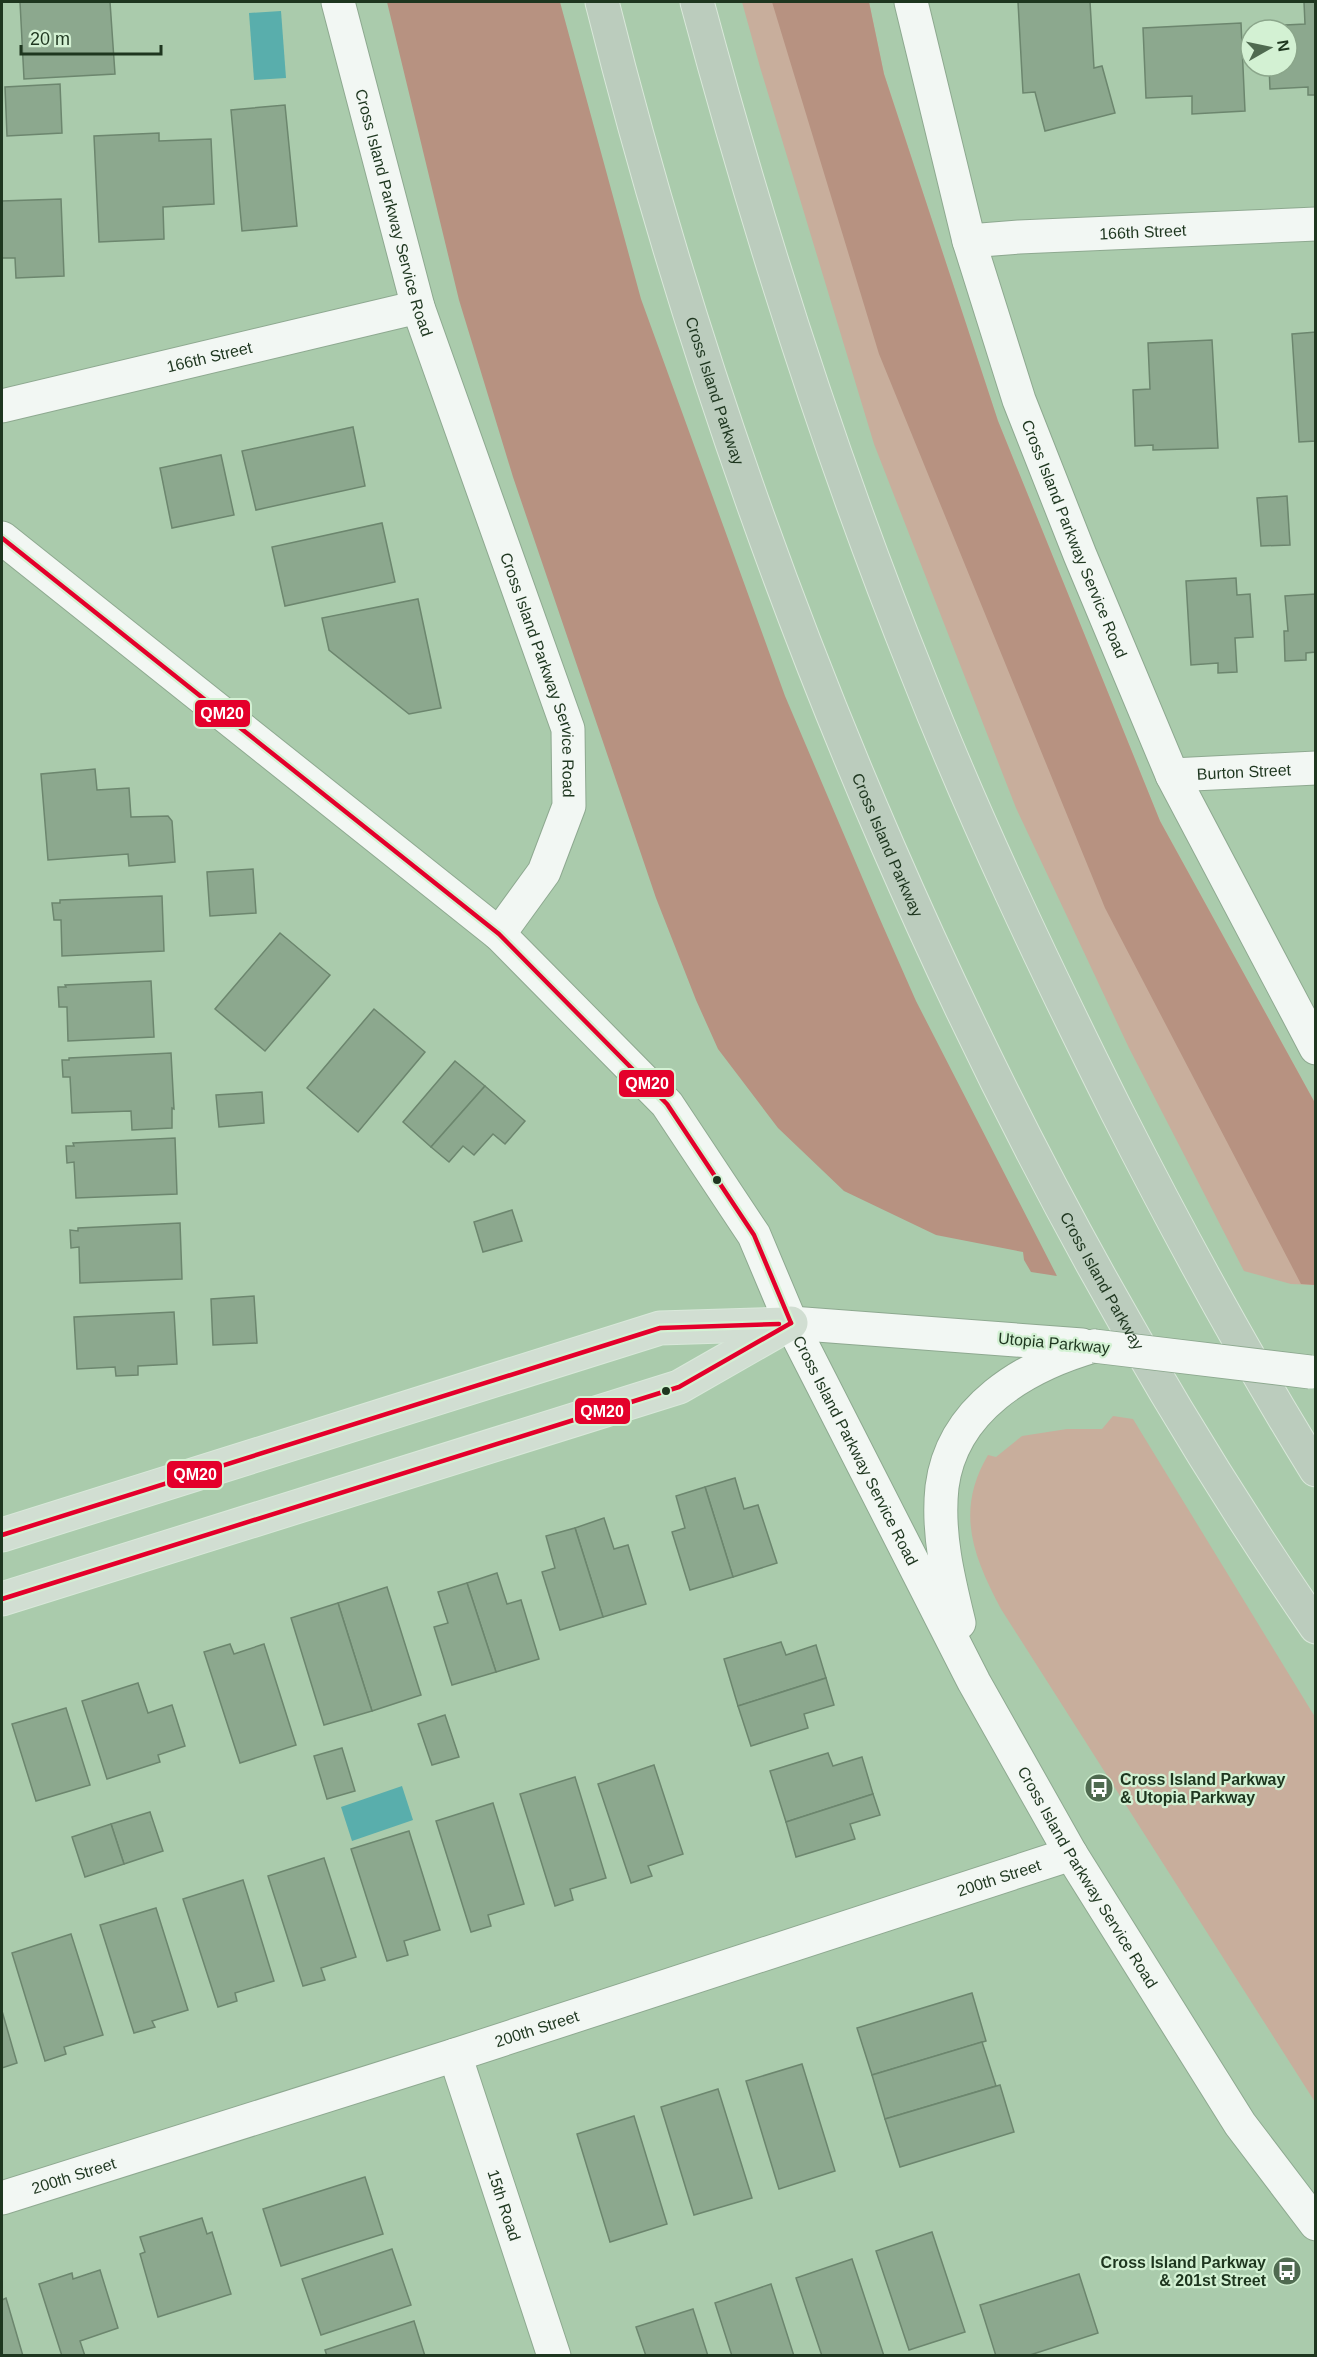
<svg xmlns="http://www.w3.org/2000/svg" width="1317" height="2357" font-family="Helvetica,sans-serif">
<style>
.green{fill:#c8ae9c}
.forest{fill:#b79281}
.water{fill:#59aeac}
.building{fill:#8ca88e;stroke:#6c866e;stroke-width:1.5}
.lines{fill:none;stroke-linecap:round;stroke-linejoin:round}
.minor-casing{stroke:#8ea990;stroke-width:35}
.major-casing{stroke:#d9e8da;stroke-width:35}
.highway-casing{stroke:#d9e8da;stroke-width:35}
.minor{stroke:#f2f7f3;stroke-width:33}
.major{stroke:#d1ded2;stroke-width:33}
.highway{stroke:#bbccbd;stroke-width:33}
.minor-bridge-casing{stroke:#8ea990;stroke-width:35;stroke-linecap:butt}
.minor-bridge{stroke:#f2f7f3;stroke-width:33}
.bus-1-casing{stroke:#d3f1d3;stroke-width:9}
.bus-1{stroke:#e4002b;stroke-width:4.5}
.bus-dot{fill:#1e361f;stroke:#d3f1d3;stroke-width:2}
.labels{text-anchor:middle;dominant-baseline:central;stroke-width:4.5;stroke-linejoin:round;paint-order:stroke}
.street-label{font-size:16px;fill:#1e361f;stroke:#d3f1d3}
.poi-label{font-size:16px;font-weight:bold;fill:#1e361f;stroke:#d3f1d3;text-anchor:start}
.line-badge{stroke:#d3f1d3;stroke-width:2}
.badge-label{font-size:16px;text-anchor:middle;font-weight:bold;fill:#fff}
</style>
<rect width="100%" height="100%" fill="#aacbac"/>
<g class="green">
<path d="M 742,2 L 869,2 L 884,74 L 998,421 L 1160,821 L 1315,1103 L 1315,1285 L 1291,1284 L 1244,1271 L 1129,1048 L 1016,808 L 874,444 L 760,67 Z"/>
<path d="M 1113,1416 L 1133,1419 L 1315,1717 L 1315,2102 L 1001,1609 C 973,1556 955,1511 988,1455 L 996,1457 L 1022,1436 L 1067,1429 L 1102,1429 Z"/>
</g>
<g class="forest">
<path d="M 387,2 L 560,2 L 641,299 L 785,696 L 879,917 L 916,1001 L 1057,1276 L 1031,1272 L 1024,1260 L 1023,1252 L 936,1235 L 844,1191 L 778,1128 L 718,1049 L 696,1000 L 656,898 L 513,477 L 459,300 Z"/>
<path d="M 772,2 L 869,2 L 884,74 L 998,421 L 1160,821 L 1315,1103 L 1315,1285 L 1301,1284 L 1105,908 L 879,354 Z"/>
</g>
<g class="water">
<path d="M 281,11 L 286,78 L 254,80 L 249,13 Z"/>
<path d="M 402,1786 L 413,1820 L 352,1841 L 341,1807 Z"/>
</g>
<g class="building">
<path d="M 20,2 L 110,2 L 115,74 L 24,79 Z"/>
<path d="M 1018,2 L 1090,2 L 1094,68 L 1102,66 L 1115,113 L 1045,131 L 1035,92 L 1023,93 Z"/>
<path d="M 1304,2 L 1316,2 L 1316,95 L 1308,95 L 1308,87 L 1270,89 L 1269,66 L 1287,66 L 1287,30 L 1267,30 L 1267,26 L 1305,24 Z"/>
<path d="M 1241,23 L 1245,111 L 1192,114 L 1192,96 L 1146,98 L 1143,28 Z"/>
<path d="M 60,84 L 62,133 L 7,136 L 5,87 Z"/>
<path d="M 285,105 L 297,226 L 242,231 L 231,110 Z"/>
<path d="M 159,133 L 159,141 L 211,139 L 214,204 L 163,207 L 164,239 L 99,242 L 94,136 Z"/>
<path d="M 61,199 L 64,276 L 16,278 L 15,258 L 2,258 L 2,201 Z"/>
<path d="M 1316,332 L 1316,441 L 1299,442 L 1292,334 Z"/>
<path d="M 1212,340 L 1218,448 L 1153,450 L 1153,445 L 1135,446 L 1133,390 L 1150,389 L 1148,343 Z"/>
<path d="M 353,427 L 365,486 L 256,510 L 242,451 Z"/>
<path d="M 221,455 L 234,515 L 172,528 L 160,468 Z"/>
<path d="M 1287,496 L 1290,545 L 1261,546 L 1257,498 Z"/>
<path d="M 382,523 L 395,582 L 285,606 L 272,547 Z"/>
<path d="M 1236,578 L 1237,595 L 1250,594 L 1253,637 L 1235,638 L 1237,672 L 1218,673 L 1218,663 L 1191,665 L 1186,581 Z"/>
<path d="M 1316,594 L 1316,652 L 1306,653 L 1306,660 L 1285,661 L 1284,631 L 1288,631 L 1285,596 Z"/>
<path d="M 418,599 L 441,708 L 409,714 L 329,650 L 322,618 Z"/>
<path d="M 95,769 L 97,790 L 129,788 L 131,817 L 168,816 L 172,821 L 175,862 L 129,866 L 128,854 L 48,860 L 41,774 Z"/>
<path d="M 253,869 L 256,913 L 210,916 L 207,872 Z"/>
<path d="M 162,896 L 164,951 L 62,956 L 61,920 L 54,920 L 52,903 L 60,903 L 60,900 Z"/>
<path d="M 280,933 L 330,975 L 265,1051 L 215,1009 Z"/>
<path d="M 151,981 L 154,1037 L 68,1041 L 67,1007 L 59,1007 L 58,987 L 66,987 L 65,985 Z"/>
<path d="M 374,1009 L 425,1052 L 358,1132 L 307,1088 Z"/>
<path d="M 171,1053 L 174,1109 L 172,1108 L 172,1128 L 132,1130 L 131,1111 L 72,1113 L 70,1077 L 63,1077 L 62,1060 L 69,1060 L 69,1058 Z"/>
<path d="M 455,1061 L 485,1086 L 431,1147 L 403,1122 Z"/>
<path d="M 485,1086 L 525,1121 L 505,1144 L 493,1134 L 474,1155 L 463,1146 L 449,1162 L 431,1147 Z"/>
<path d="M 262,1092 L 264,1123 L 219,1127 L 216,1095 Z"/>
<path d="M 175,1138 L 177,1194 L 76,1198 L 74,1162 L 67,1163 L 66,1146 L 74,1146 L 73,1143 Z"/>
<path d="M 512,1210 L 522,1241 L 483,1252 L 474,1222 Z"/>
<path d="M 180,1223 L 182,1279 L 80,1283 L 79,1247 L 71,1248 L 70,1230 L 78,1231 L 78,1228 Z"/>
<path d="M 254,1296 L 257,1343 L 213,1345 L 211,1299 Z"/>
<path d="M 174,1312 L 177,1364 L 138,1366 L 138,1375 L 116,1376 L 115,1367 L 77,1369 L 74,1317 Z"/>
<path d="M 735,1478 L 744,1509 L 758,1505 L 777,1563 L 733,1577 L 705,1487 Z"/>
<path d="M 705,1487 L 733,1577 L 690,1590 L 672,1532 L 685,1528 L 676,1496 Z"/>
<path d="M 604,1518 L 614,1549 L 628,1545 L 646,1604 L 603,1617 L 575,1528 Z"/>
<path d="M 575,1528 L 603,1617 L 560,1630 L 542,1572 L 555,1568 L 546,1536 Z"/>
<path d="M 497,1573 L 507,1604 L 521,1600 L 539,1659 L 496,1672 L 467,1583 Z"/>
<path d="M 467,1583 L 496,1672 L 452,1685 L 434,1627 L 448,1623 L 438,1592 Z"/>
<path d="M 387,1587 L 421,1695 L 372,1711 L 338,1603 Z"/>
<path d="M 338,1603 L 372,1711 L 324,1725 L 291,1618 Z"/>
<path d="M 781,1642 L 786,1655 L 816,1645 L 826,1678 L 738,1706 L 724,1659 Z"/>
<path d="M 230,1644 L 234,1654 L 264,1644 L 296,1745 L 240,1763 L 204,1652 Z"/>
<path d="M 826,1678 L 834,1705 L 804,1714 L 808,1728 L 751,1746 L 738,1706 Z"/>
<path d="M 138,1683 L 148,1713 L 172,1705 L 185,1746 L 158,1755 L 160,1762 L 107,1779 L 82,1701 Z"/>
<path d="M 66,1708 L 90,1785 L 36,1801 L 12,1724 Z"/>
<path d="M 445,1715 L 459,1757 L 432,1765 L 418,1724 Z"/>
<path d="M 342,1748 L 355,1791 L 327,1799 L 314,1756 Z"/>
<path d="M 828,1753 L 833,1766 L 862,1757 L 873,1794 L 786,1822 L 770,1771 Z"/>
<path d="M 654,1765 L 683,1854 L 648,1866 L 652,1876 L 631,1883 L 598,1784 Z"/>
<path d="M 575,1777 L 606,1878 L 570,1889 L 573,1900 L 555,1906 L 520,1794 Z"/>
<path d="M 873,1794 L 880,1815 L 850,1824 L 855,1839 L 796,1857 L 786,1822 Z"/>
<path d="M 493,1803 L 524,1904 L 488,1915 L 491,1926 L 471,1932 L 436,1821 Z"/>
<path d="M 150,1812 L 163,1851 L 124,1864 L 111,1824 Z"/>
<path d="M 111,1824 L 124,1864 L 85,1877 L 72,1837 Z"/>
<path d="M 409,1831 L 440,1930 L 404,1941 L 408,1955 L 387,1961 L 351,1849 Z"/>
<path d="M 324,1858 L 356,1957 L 321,1968 L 325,1980 L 303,1986 L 268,1876 Z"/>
<path d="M 243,1880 L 274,1981 L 235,1993 L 237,2001 L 218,2007 L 183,1899 Z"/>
<path d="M 156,1908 L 188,2010 L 152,2021 L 155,2027 L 134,2033 L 100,1925 Z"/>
<path d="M 71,1934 L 103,2035 L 64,2047 L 66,2054 L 45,2061 L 12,1953 Z"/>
<path d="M 972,1993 L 986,2041 L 872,2075 L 857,2028 Z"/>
<path d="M 2,2011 L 17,2063 L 2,2068 Z"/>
<path d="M 982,2042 L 996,2086 L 885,2119 L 872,2075 Z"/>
<path d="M 802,2064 L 835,2171 L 779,2189 L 746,2081 Z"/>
<path d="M 1000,2085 L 1014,2132 L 900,2167 L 885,2119 Z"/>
<path d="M 718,2089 L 752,2198 L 694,2215 L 661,2107 Z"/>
<path d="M 634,2116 L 667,2224 L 610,2242 L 577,2134 Z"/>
<path d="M 365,2177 L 383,2234 L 281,2266 L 263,2209 Z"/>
<path d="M 202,2218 L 207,2234 L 212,2232 L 231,2294 L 158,2317 L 140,2254 L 145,2252 L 140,2237 Z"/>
<path d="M 932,2232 L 965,2332 L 909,2350 L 876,2251 Z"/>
<path d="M 392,2249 L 411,2305 L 321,2335 L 302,2279 Z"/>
<path d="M 852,2259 L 884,2356 L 822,2356 L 796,2278 Z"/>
<path d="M 100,2270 L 118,2328 L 80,2341 L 85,2356 L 62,2356 L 39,2284 L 72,2273 L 73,2279 Z"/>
<path d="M 1079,2274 L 1098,2333 L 1027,2356 L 996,2356 L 980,2305 Z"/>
<path d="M 771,2284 L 794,2356 L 732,2356 L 715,2303 Z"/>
<path d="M 6,2298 L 23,2356 L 2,2356 L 2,2300 Z"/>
<path d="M 693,2309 L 708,2356 L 646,2356 L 636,2327 Z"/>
<path d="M 414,2321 L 425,2356 L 327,2356 L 325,2350 Z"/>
</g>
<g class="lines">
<g class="minor-casing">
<g id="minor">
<path id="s1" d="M 338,2 L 418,307 L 568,729 L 569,806 L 544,872 L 499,934"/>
<path id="s2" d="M 911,2 L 969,241 L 1019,400 L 1080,555 L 1172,775 L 1316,1048"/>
<path id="s3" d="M 969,241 L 1019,237 L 1316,224"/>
<path id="s4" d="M 2,406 L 418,307"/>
<path id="s5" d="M 2,538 L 499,934 L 667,1104 L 754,1235 L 791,1323 L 974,1682 L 1071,1854 L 1240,2124 L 1316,2224"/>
<path id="s6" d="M 1172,775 L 1316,768"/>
<path d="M 791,1323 L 1082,1345"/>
<path d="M 959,1623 C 948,1578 937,1533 942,1487 C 952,1408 1025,1366 1094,1346"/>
<path id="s7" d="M 455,2055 L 554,2356"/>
<path id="s8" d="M 2,2198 L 455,2055 L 1071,1854"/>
</g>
</g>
<g class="major-casing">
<g id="major">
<path d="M 2,1535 L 660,1328 L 786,1324"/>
<path d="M 2,1599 L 679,1387 L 791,1323"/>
</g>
</g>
<g class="highway-casing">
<g id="highway">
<path id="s9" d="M 602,2 C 744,569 984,1144 1316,1627"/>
<path d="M 697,2 C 758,229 829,454 917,673 C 976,823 1045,968 1117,1112 C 1179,1234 1244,1354 1316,1470"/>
</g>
</g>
<use href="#minor" class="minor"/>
<use href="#major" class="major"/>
<use href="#highway" class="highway"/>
<g class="minor-bridge-casing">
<path id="minor-bridge" d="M 1094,1346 L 1310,1372"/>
</g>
<use href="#minor-bridge" class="minor-bridge"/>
<g class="bus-1-casing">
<g id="bus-1">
<path d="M 2,538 L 499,934 L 667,1104 L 754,1235 L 791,1323"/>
<path d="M 2,1535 L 660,1328 L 779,1324"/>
<path d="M 2,1599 L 679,1387 L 791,1323"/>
</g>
</g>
<use href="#bus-1" class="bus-1"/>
</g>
<defs>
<g id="bus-disc" transform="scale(1.5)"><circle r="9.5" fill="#4f6a50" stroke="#d3f1d3"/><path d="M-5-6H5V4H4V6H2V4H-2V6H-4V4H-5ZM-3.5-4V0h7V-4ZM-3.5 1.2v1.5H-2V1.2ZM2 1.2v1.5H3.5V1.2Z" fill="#fff"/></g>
</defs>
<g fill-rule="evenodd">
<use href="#bus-disc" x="1099" y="1788"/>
<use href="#bus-disc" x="1287" y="2271"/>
</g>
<g class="bus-dot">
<circle cx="717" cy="1180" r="5"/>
<circle cx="666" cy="1391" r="5"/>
</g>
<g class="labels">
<g class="street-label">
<text stroke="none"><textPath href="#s1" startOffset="218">Cross Island Parkway Service Road</textPath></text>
<text stroke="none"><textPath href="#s3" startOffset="174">166th Street</textPath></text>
<text stroke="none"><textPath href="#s4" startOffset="213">166th Street</textPath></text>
<text stroke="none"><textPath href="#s9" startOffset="405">Cross Island Parkway</textPath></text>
<text stroke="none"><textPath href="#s2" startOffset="562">Cross Island Parkway Service Road</textPath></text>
<text stroke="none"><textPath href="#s1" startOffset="704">Cross Island Parkway Service Road</textPath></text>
<text stroke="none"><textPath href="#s6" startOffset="72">Burton Street</textPath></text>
<text stroke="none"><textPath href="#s9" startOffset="891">Cross Island Parkway</textPath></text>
<text stroke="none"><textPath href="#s9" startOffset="1377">Cross Island Parkway</textPath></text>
<text transform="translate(1054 1343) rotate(5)">Utopia Parkway</text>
<text stroke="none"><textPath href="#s5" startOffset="1270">Cross Island Parkway Service Road</textPath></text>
<text stroke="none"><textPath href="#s8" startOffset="1047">200th Street</textPath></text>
<text stroke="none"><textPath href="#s5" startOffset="1756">Cross Island Parkway Service Road</textPath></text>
<text stroke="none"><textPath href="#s8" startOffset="561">200th Street</textPath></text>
<text stroke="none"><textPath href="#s8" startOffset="75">200th Street</textPath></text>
<text stroke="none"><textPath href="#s7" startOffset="158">15th Road</textPath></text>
</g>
<g class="poi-label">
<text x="1120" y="1779">Cross Island Parkway<tspan x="1120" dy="18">&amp; Utopia Parkway</tspan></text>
<text x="1266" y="2262" text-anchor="end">Cross Island Parkway<tspan x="1266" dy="18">&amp; 201st Street</tspan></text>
</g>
</g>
<g class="line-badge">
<rect x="194" y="699" width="57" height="29" rx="6" fill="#e4002b"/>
<rect x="618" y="1069" width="57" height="29" rx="6" fill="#e4002b"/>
<rect x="574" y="1397" width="57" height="28" rx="6" fill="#e4002b"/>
<rect x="166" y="1460" width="57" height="29" rx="6" fill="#e4002b"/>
</g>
<g class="badge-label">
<text x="222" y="719">QM20</text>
<text x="647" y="1089">QM20</text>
<text x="602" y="1417">QM20</text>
<text x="195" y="1480">QM20</text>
</g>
<rect width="1317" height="2357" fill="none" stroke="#1e361f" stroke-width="6"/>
<g transform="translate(1269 48) rotate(81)"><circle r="28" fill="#d3f1d3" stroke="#8ba68b" stroke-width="1.5"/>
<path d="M0-4.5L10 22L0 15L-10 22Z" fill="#4f6a50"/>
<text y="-9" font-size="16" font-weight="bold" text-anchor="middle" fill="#1e361f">N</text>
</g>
<path d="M21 45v9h140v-9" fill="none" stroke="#1e361f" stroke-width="3"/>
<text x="30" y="45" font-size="18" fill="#1e361f" stroke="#d3f1d3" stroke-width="4.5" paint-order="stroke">20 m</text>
</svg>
